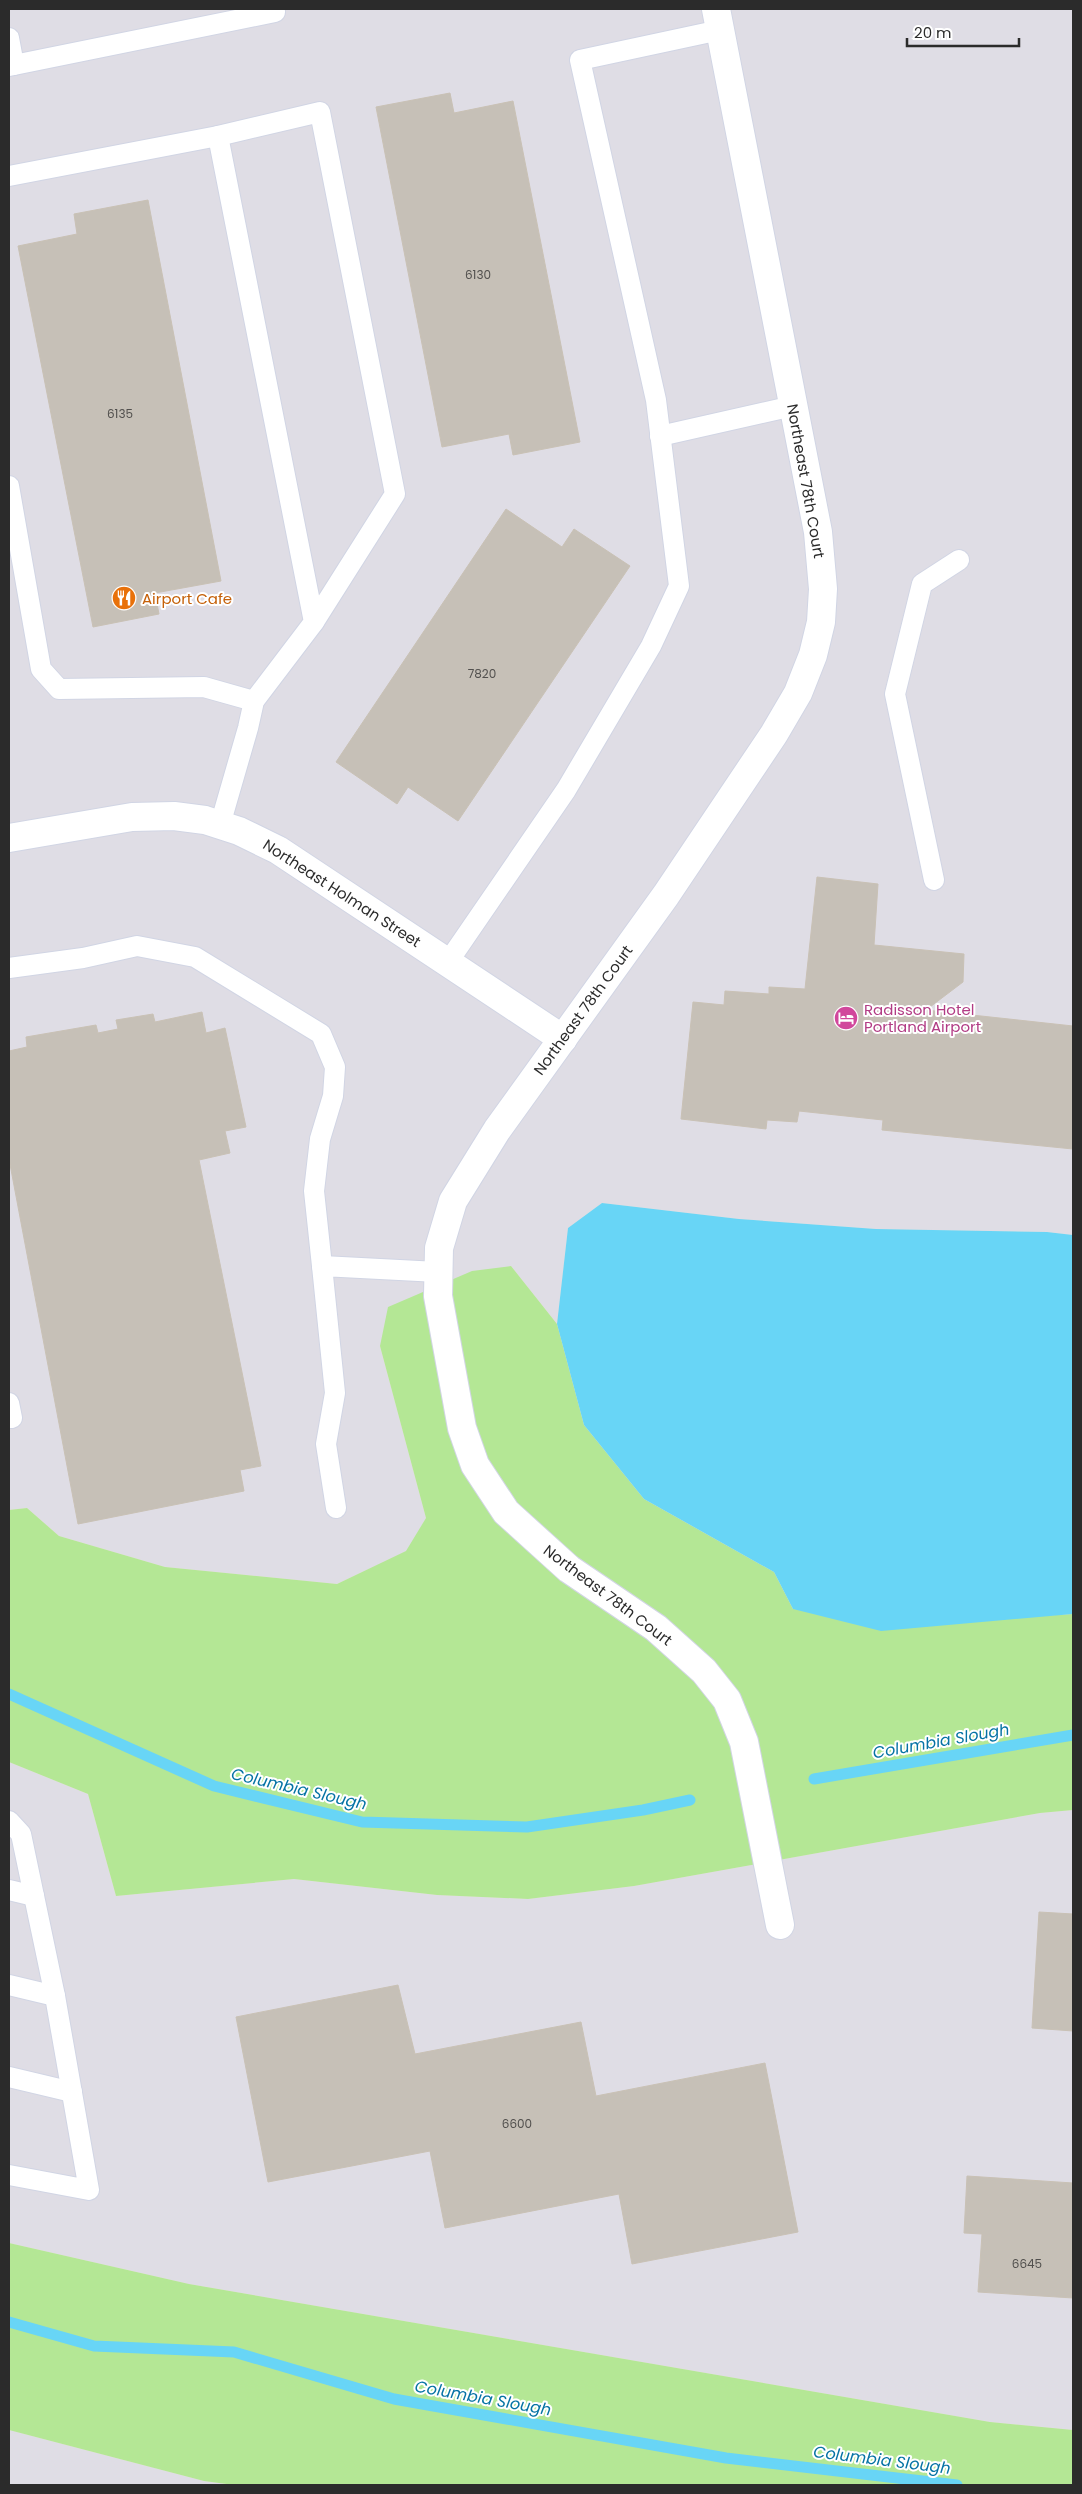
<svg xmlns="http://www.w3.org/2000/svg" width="1082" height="2494" font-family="Poppins,sans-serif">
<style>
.industrial{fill:#dfdde5}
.green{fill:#b4e795}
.water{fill:#68d5f6}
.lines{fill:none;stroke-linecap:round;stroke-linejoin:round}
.stream{stroke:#68d5f6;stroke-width:11}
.building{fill:#c6c0b7;stroke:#c9c1b5}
.lane-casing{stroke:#d1d5e4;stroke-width:22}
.street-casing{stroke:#d1d5e4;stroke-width:30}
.lane{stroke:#fff;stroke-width:20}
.street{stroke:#fff;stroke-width:28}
.labels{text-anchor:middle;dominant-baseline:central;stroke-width:4;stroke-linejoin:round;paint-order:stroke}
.number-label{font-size:12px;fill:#52504e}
.street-label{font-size:15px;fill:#2b2b2b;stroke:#fff}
.food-label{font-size:15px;fill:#c56008;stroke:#fff;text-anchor:start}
.hotel-label{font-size:15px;fill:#b23c85;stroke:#fff;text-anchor:start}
.water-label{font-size:16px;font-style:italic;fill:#0573a4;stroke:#fff}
</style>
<rect width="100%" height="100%" fill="#ede5dc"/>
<g class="industrial">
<path d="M 9,9 L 1073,9 L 1073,1235 L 1047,1232 L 876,1229 L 739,1219 L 602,1203 L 568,1228 L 557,1324 L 511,1266 L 380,1346 L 426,1518 L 407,1551 L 337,1584 L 165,1567 L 59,1536 L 27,1508 L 9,1510 Z"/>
<path d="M 9,1762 L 88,1794 L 116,1896 L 294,1879 L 437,1895 L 528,1899 L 634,1886 L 1040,1813 L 1073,1810 L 1073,2430 L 990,2422 L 189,2284 L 9,2243 Z"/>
<path d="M 9,2430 L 204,2481 L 234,2485 L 9,2485 Z"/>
</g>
<g class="green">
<path d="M 511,1266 L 557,1324 L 584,1425 L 644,1499 L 774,1572 L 793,1609 L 1039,1616 L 1073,1614 L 1073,1810 L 1040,1813 L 634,1886 L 528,1899 L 437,1895 L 294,1879 L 116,1896 L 88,1794 L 9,1762 L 9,1510 L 27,1508 L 59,1536 L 165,1567 L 337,1584 L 406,1551 L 426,1518 L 380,1346 L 388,1307 L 472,1271 Z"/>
<path d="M 9,2243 L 189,2284 L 990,2422 L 1073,2430 L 1073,2485 L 234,2485 L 204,2481 L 9,2430 Z"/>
</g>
<path class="water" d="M 602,1203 L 739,1219 L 876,1229 L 1047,1232 L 1073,1235 L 1073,1614 L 881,1631 L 793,1609 L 774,1572 L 644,1499 L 584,1425 L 557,1324 L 568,1228 Z"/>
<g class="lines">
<g class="stream">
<path d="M 9,1694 L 214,1786 L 362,1822 L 527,1827 L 643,1810 L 690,1800"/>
<path d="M 814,1779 L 1073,1735"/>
<path d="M 9,2322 L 94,2346 L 234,2352 L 394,2399 L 726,2458 L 957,2485"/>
</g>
</g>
<g class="building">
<path d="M 450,93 L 454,113 L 513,101 L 580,442 L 513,455 L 509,434 L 442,447 L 376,107 Z"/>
<path d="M 148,200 L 221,581 L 155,593 L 159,614 L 93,627 L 18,246 L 77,234 L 74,214 Z"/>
<path d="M 506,509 L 562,547 L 574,529 L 630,566 L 458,821 L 408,787 L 397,804 L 336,762 Z"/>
<path d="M 817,877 L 878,884 L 874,945 L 964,954 L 963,982 L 926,1010 L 1073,1026 L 1073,1149 L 882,1130 L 883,1120 L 799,1111 L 797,1122 L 767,1120 L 766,1129 L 681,1119 L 693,1002 L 724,1005 L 725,991 L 769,994 L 769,987 L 805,989 Z"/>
<path d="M 202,1012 L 206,1033 L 225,1028 L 246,1127 L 225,1131 L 230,1153 L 199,1160 L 261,1466 L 240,1470 L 244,1491 L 78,1524 L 9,1159 L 9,1051 L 27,1047 L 26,1037 L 96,1025 L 98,1033 L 118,1029 L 116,1020 L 153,1014 L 155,1022 Z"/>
<path d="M 1039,1912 L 1073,1914 L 1073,2031 L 1032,2028 Z"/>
<path d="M 398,1985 L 415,2054 L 581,2022 L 596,2096 L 765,2063 L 798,2232 L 632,2264 L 619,2194 L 445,2228 L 430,2151 L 268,2182 L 236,2017 Z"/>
<path d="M 967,2176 L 1073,2183 L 1073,2298 L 978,2292 L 982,2234 L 964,2233 Z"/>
</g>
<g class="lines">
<g class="lane-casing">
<g id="lane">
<path d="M 9,38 L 14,65"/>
<path d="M 9,66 L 275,12"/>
<path d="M 218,136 L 320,112 L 395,494 L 314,622"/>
<path d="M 9,176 L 218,136 L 314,622 L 254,701 L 248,728 L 220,825"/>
<path d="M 660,436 L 793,406"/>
<path d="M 9,486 L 41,669 L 59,689 L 204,687 L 254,701"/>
<path d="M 934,880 L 895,694 L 922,584 L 959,560"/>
<path d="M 448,962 L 566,790 L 651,646 L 679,586 L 656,400 L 580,60 L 720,30"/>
<path d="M 9,968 L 83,958 L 137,946 L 195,957 L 321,1034 L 335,1067 L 333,1096 L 320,1139 L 314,1191 L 322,1266"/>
<path d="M 9,1403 L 12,1418 L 9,1418"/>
<path d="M 336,1508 L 326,1444 L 335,1393 L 322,1266 L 438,1272"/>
<path d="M 9,1821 L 21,1834 L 55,1996"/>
<path d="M 9,1890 L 34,1896"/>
<path d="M 9,1985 L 55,1996 L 89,2190 L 9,2175"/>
<path d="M 9,2077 L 72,2092"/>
</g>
</g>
<g class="street-casing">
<g id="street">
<path d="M 716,9 L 818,532 L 823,589 L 821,622 L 813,655 L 798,693 L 774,734 L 666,895 L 497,1130 L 453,1201 L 439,1248 L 438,1296 L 462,1428 L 475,1465 L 506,1512 L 569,1569 L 656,1628 L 704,1671 L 727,1700 L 744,1742 L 780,1925"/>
<path d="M 9,838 L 132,817 L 174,816 L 205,820 L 239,831 L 278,850 L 563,1039"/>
</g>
</g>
<use href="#lane" class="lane"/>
<use href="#street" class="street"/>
</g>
<defs>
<g id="restaurant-disc" transform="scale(1.25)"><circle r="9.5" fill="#e8710a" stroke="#fff"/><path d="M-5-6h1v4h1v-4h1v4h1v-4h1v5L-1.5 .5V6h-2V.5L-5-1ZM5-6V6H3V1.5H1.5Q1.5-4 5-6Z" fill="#fff"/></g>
<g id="hotel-disc" transform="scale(1.25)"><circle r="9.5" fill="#d1479c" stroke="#fff"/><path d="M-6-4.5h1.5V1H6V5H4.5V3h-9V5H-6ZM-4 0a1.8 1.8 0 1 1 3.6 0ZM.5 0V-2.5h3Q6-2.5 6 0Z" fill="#fff"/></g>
</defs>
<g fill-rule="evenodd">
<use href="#restaurant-disc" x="124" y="598"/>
<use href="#hotel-disc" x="846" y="1018"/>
</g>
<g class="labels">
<g class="number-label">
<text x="478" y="274">6130</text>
<text x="120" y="413">6135</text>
<text x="482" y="673">7820</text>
<text x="517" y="2123">6600</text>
<text x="1027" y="2263">6645</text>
</g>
<g class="street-label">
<text transform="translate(806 481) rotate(80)">Northeast 78th Court</text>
<text transform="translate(342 893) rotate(33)">Northeast Holman Street</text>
<text transform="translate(583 1010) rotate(-54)">Northeast 78th Court</text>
<text transform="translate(608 1595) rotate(37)">Northeast 78th Court</text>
</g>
<g class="food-label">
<text x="142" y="598">Airport Cafe</text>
</g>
<g class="hotel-label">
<text x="864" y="1009">Radisson Hotel<tspan x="864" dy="17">Portland Airport</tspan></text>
</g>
<g class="water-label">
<text transform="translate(941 1741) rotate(-10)">Columbia Slough</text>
<text transform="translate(299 1789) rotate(13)">Columbia Slough</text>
<text transform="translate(483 2398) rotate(10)">Columbia Slough</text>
<text transform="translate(882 2460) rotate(7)">Columbia Slough</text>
</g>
</g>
<rect width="1082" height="2494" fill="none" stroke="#2b2b2b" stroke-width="20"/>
<path d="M907 38v8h112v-8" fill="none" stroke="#2b2b2b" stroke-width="2.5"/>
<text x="914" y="38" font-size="15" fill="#2b2b2b" stroke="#ffffff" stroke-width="4" paint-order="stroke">20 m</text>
</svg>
